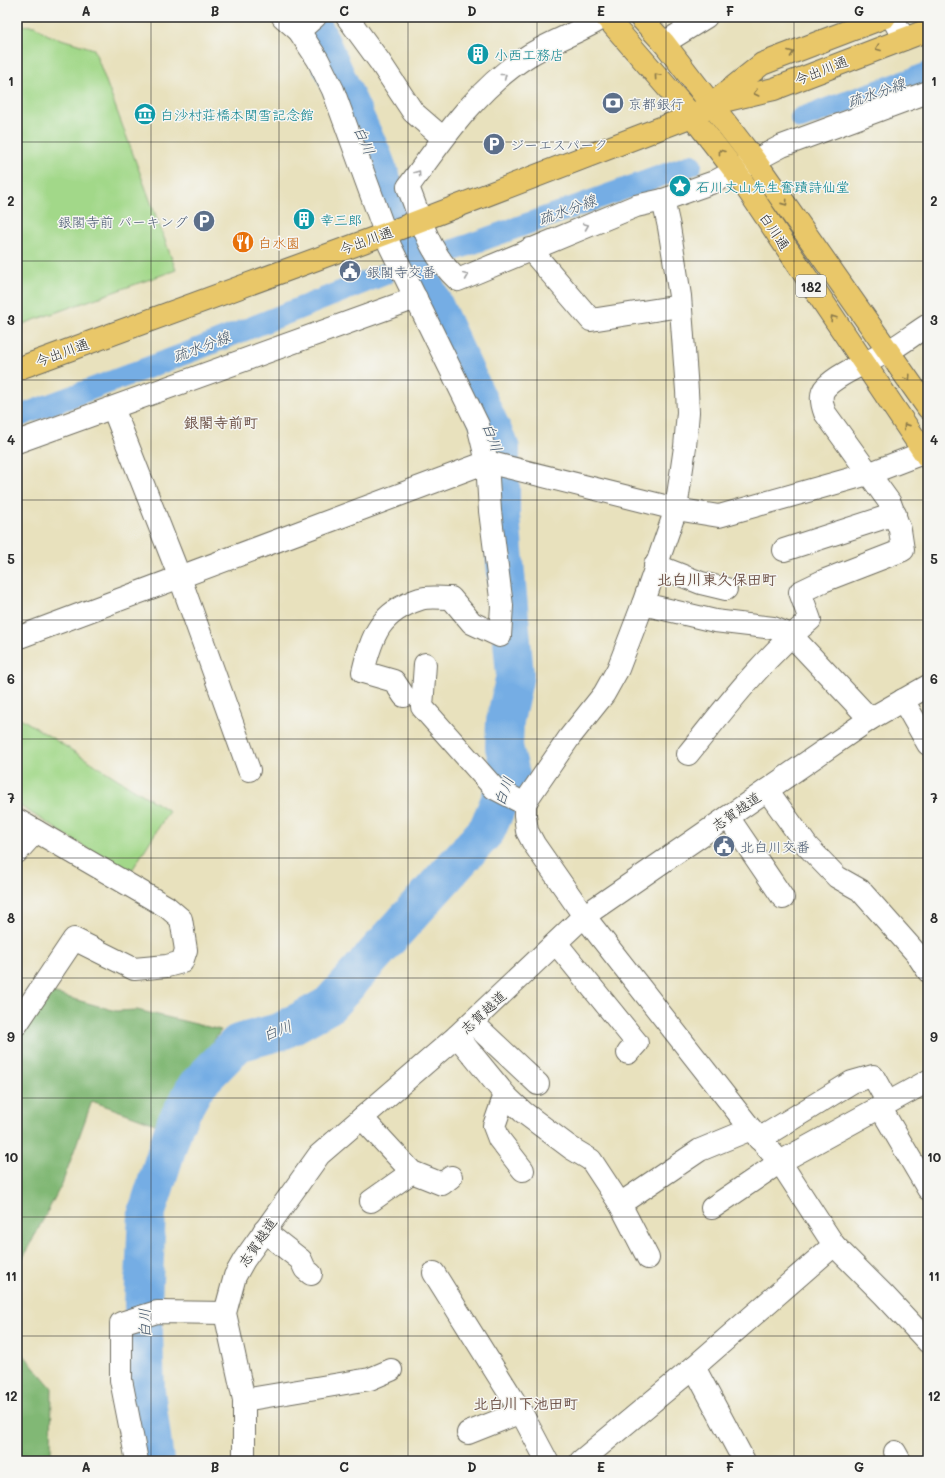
<svg xmlns="http://www.w3.org/2000/svg" width="945" height="1478" font-family="Mali,'Klee One',sans-serif">
<style>
.green{fill:#a2d889;stroke:#66825a}
.forest{fill:#81b875;stroke:#567250}
.lines{fill:none;stroke-linecap:round;stroke-linejoin:round}
.canal{stroke:#75ade4;stroke-width:22}
.river{stroke:#75ade4;stroke-width:38}
.minor-casing{stroke:#6d6b5e;stroke-width:24}
.major-casing{stroke:#6d6b5e;stroke-width:24}
.minor{stroke:#fff;stroke-width:22}
.major{stroke:#e9c769;stroke-width:22}
.oneway{stroke:#8a794a}
.oneway2{stroke:#a0a0a0}
.grid{fill:none;stroke:#2b2b2b;stroke-width:1;stroke-opacity:0.55}
.labels{text-anchor:middle;dominant-baseline:central;stroke-width:3;stroke-linejoin:round;paint-order:stroke}
.shield{fill:#f6f6f2;stroke:#686867;stroke-width:1}
.shield-label{font-size:13px;font-weight:bold;fill:#2b2b2b}
.culture-label{font-size:14px;fill:#0d838f;stroke:#f6f6f2;text-anchor:start}
.street-label{font-size:14px;fill:#2b2b2b;stroke:#f6f6f2}
.service-label{font-size:14px;fill:#4e5e75;stroke:#f6f6f2;text-anchor:start}
.food-label{font-size:14px;fill:#c56008;stroke:#f6f6f2;text-anchor:start}
.water-label{font-size:15px;font-style:italic;fill:#45586c;stroke:#f6f6f2}
.neighbourhood-label{font-size:15px;font-weight:bold;fill:#6c5045;stroke:#f6f6f2}
.neatline{fill:none;stroke:#2b2b2b;stroke-width:1.5}
.grid-label{font-size:13px;text-anchor:middle;font-weight:bold;fill:#2b2b2b}
</style>
<rect width="100%" height="100%" fill="#f6f6f2"/>
<filter id="ink" filterUnits="userSpaceOnUse"><feTurbulence type="fractalNoise" baseFrequency=".025" numOctaves="2"/><feDisplacementMap in="SourceGraphic" scale="8" xChannelSelector="R" yChannelSelector="G"/><feConvolveMatrix kernelMatrix="1 2 1 2 8 2 1 2 1" color-interpolation-filters="sRGB"/></filter>
<filter id="wash" filterUnits="userSpaceOnUse"><feTurbulence type="fractalNoise" baseFrequency=".012" numOctaves="4" result="noise"/><feDisplacementMap in="SourceGraphic" scale="16" xChannelSelector="R" yChannelSelector="G"/><feGaussianBlur stdDeviation="0.9" result="paint"/><feColorMatrix in="noise" values="0 0 0 0 0 0 0 0 0 0 0 0 0 0 0 0 0 1.4 0 .05"/><feComposite in="paint" operator="in"/></filter>
<g filter="url(#wash)">
<rect width="100%" height="100%" fill="#e8e1bd"/>
<g class="green">
<path d="M 17,25 L 35,26 L 48,35 L 94,49 L 176,270 L 17,326 Z"/>
<path d="M 17,716 L 169,811 L 129,875 L 17,804 Z"/>
</g>
<g class="forest">
<path d="M 52,993 L 116,1011 L 137,1010 L 221,1030 L 158,1125 L 92,1101 L 62,1184 L 17,1269 L 17,1041 Z"/>
<path d="M 17,1347 L 52,1388 L 51,1454 L 47,1461 L 17,1461 Z"/>
</g>
<g class="lines">
<g class="canal">
<path d="M 801,118 L 928,73"/>
<path d="M 443,254 L 691,165"/>
<path d="M 17,417 L 200,348 L 385,274"/>
</g>
<path class="river" d="M 155,1461 L 146,1391 L 143,1304 L 147,1212 L 175,1124 L 196,1086 L 238,1043 L 282,1031 L 329,1005 L 487,830 L 511,774 L 504,747 L 505,721 L 515,675 L 501,516 L 501,449 L 414,262 L 372,154 L 314,28 L 303,17"/>
</g>
</g>
<g filter="url(#ink)">
<g class="lines">
<g class="minor-casing">
<g id="minor">
<path d="M 283,17 L 299,31 L 318,60 L 333,90 L 390,246 L 478,425 L 487,462 L 676,509 L 719,516 L 868,474 L 928,451"/>
<path d="M 347,17 L 380,62 L 413,112 L 443,138"/>
<path d="M 604,17 C 580,32 552,41 528,56 C 477,88 442,140 408,187 C 422,222 429,254 458,280 L 636,206 L 663,200 L 714,182 L 782,146 L 928,92"/>
<path d="M 892,17 L 904,39"/>
<path d="M 299,31 L 315,17"/>
<path d="M 664,43 L 706,17"/>
<path d="M 530,249 L 591,320 L 680,306"/>
<path d="M 113,408 L 180,578 L 249,770"/>
<path d="M 17,442 L 416,298"/>
<path d="M 784,550 L 895,514"/>
<path d="M 655,565 L 701,583 L 726,589"/>
<path d="M 643,604 L 715,621 L 773,628 L 791,635 L 870,719"/>
<path d="M 17,638 L 487,462 L 490,511 L 502,606 L 500,636 L 472,623 L 451,598 C 441,598 429,596 420,599 C 380,612 372,635 363,672 L 394,681 L 404,696"/>
<path d="M 425,664 L 422,707 L 494,788 L 525,804"/>
<path d="M 903,700 L 928,744"/>
<path d="M 688,754 C 726,707 763,658 810,620 L 800,592 L 823,581 L 903,550 L 900,530 L 890,503 L 825,413 C 822,405 819,394 826,387 C 840,372 872,361 890,350 C 903,343 915,333 928,325"/>
<path d="M 767,790 L 807,846 L 837,877 L 860,890 L 916,953 L 928,971"/>
<path d="M 728,817 L 783,898"/>
<path d="M 17,820 L 167,907 L 181,919 L 186,950 L 182,962 L 167,966 L 134,969 L 74,939 L 17,1024"/>
<path d="M 17,852 L 36,831"/>
<path d="M 556,943 L 637,1043 L 628,1053"/>
<path d="M 472,1022 L 538,1084"/>
<path d="M 457,1036 L 507,1097 L 523,1112 L 571,1148 L 591,1160 L 620,1204 L 648,1258"/>
<path d="M 507,1097 L 502,1103 L 494,1126 L 499,1139 L 523,1170"/>
<path d="M 880,1107 L 928,1189"/>
<path d="M 362,1118 L 412,1172 L 442,1184 L 451,1177"/>
<path d="M 759,1139 L 852,1082 L 873,1076 L 888,1103"/>
<path d="M 371,1201 L 412,1172"/>
<path d="M 620,1204 L 700,1150 L 751,1129"/>
<path d="M 712,1208 L 780,1162 L 928,1081"/>
<path d="M 264,1231 L 301,1260 L 305,1269 L 311,1274"/>
<path d="M 834,1245 L 884,1295 L 928,1342"/>
<path d="M 434,1273 L 521,1412 L 547,1461"/>
<path d="M 694,1367 L 744,1461"/>
<path d="M 244,1400 L 370,1379 L 391,1370"/>
<path d="M 468,1433 L 521,1412"/>
<path d="M 895,1452 L 900,1461"/>
<path d="M 137,1461 L 121,1380 L 121,1323 L 157,1312 L 225,1313"/>
<path d="M 244,1461 L 244,1400 L 225,1313 L 235,1276 L 244,1260 L 319,1155 L 457,1036 L 584,916 L 870,719 L 928,686"/>
<path d="M 581,1461 L 694,1367 L 834,1245 L 780,1162 L 751,1129 L 584,916 L 534,844 L 527,831 L 525,815 L 525,804 L 530,795 L 569,738 L 604,694 L 618,669 L 643,604 L 676,509 L 685,447 L 688,412 L 687,391 L 680,296 L 669,227 L 663,200"/>
</g>
</g>
<g class="major-casing">
<g id="major">
<path d="M 606,17 L 692,116 L 735,171 L 928,458"/>
<path d="M 640,17 L 664,43 L 755,161 L 928,408"/>
<path d="M 719,102 L 774,89 L 928,30"/>
<path d="M 17,369 L 385,234 L 692,116 L 712,104 L 762,64 L 885,17"/>
</g>
</g>
<use href="#minor" class="minor"/>
<use href="#major" class="major"/>
</g>
<defs><path id="oneway-chevron" d="M-2-3.5L2.5 0L-2 3.5" fill="none" stroke-width="1.6" stroke-linecap="round" stroke-linejoin="round"/></defs>
<g class="oneway">
<use href="#oneway-chevron" transform="translate(878 48) rotate(159)"/>
<use href="#oneway-chevron" transform="translate(791 53) rotate(-21)"/>
<use href="#oneway-chevron" transform="translate(657 76) rotate(-131)"/>
<use href="#oneway-chevron" transform="translate(756 93) rotate(166)"/>
<use href="#oneway-chevron" transform="translate(721 152) rotate(-128)"/>
<use href="#oneway-chevron" transform="translate(785 203) rotate(55)"/>
<use href="#oneway-chevron" transform="translate(833 318) rotate(-124)"/>
<use href="#oneway-chevron" transform="translate(908 378) rotate(56)"/>
<use href="#oneway-chevron" transform="translate(906 426) rotate(-125)"/>
</g>
<g class="oneway2">
<use href="#oneway-chevron" transform="translate(504 76) rotate(-38)"/>
<use href="#oneway-chevron" transform="translate(418 173) rotate(-54)"/>
<use href="#oneway-chevron" transform="translate(586 226) rotate(-22)"/>
<use href="#oneway-chevron" transform="translate(466 276) rotate(-23)"/>
</g>
</g>
<path class="grid" d="M 151,17 L 151,1461M 279,17 L 279,1461M 408,17 L 408,1461M 537,17 L 537,1461M 666,17 L 666,1461M 794,17 L 794,1461M 17,142 L 928,142M 17,261 L 928,261M 17,380 L 928,380M 17,500 L 928,500M 17,620 L 928,620M 17,739 L 928,739M 17,858 L 928,858M 17,978 L 928,978M 17,1098 L 928,1098M 17,1217 L 928,1217M 17,1336 L 928,1336"/>
<defs>
<g id="building-disc" transform="scale(1.15)"><circle r="9.5" fill="#0f9aa8" stroke="#f6f6f2"/><path d="M-4-6H4V6H1V3H-1V6H-4ZM-2.5-4.3h1.7v1.8h-1.7ZM.8-4.3h1.7v1.8H.8ZM-2.5-1h1.7V.8h-1.7ZM.8-1h1.7V.8H.8Z" fill="#fff"/></g>
<g id="bank-disc" transform="scale(1.15)"><circle r="9.5" fill="#5c6f8a" stroke="#f6f6f2"/><path d="M-6-4H6V4H-6ZM0-2.3a2.3 2.3 0 1 0 0 4.6a2.3 2.3 0 1 0 0-4.6Z" fill="#fff"/></g>
<g id="museum-disc" transform="scale(1.15)"><circle r="9.5" fill="#0f9aa8" stroke="#f6f6f2"/><path d="M0-6L6-3V-2H-6V-3ZM-5-1h2V3h-2ZM-1-1h2V3h-2ZM3-1h2V3H3ZM-6 4H6V6H-6Z" fill="#fff"/></g>
<g id="parking-disc" transform="scale(1.15)"><circle r="9.5" fill="#5c6f8a" stroke="#f6f6f2"/><path d="M-3.5-5.5H1a3.5 3.5 0 0 1 0 7H-1V5.5H-3.5ZM-1-3.4V-.6H.8a1.4 1.4 0 0 0 0-2.8Z" fill="#fff"/></g>
<g id="sight-disc" transform="scale(1.15)"><circle r="9.5" fill="#0f9aa8" stroke="#f6f6f2"/><path d="M0-6L1.8-2.2L6-1.7L2.9 1.2L3.7 5.4L0 3.3L-3.7 5.4L-2.9 1.2L-6-1.7L-1.8-2.2Z" fill="#fff"/></g>
<g id="restaurant-disc" transform="scale(1.15)"><circle r="9.5" fill="#e8710a" stroke="#f6f6f2"/><path d="M-5-6h1v4h1v-4h1v4h1v-4h1v5L-1.5 .5V6h-2V.5L-5-1ZM5-6V6H3V1.5H1.5Q1.5-4 5-6Z" fill="#fff"/></g>
<g id="civic-disc" transform="scale(1.15)"><circle r="9.5" fill="#5c6f8a" stroke="#f6f6f2"/><path d="M-.6-6.5H3V-4.5H.6V-3L4-1V1h2V6H-6V1h2V-1L-.6-3ZM-1.2 2.5V6h2.4V2.5Z" fill="#fff"/></g>
</defs>
<g fill-rule="evenodd">
<use href="#building-disc" x="478" y="54"/>
<use href="#bank-disc" x="613" y="103"/>
<use href="#museum-disc" x="145" y="114"/>
<use href="#parking-disc" x="494" y="144"/>
<use href="#sight-disc" x="680" y="186"/>
<use href="#building-disc" x="304" y="219"/>
<use href="#parking-disc" x="204" y="221"/>
<use href="#restaurant-disc" x="243" y="242"/>
<use href="#civic-disc" x="350" y="271"/>
<use href="#civic-disc" x="724" y="846"/>
</g>
<g class="labels">
<rect class="shield" x="796" y="275" width="30" height="22" rx="3"/>
<g class="shield-label">
<text x="811" y="286">182</text>
</g>
<g class="culture-label">
<text x="494" y="54">小西工務店</text>
<text x="160" y="114">白沙村荘橋本関雪記念館</text>
<text x="696" y="186">石川丈山先生奮蹟詩仙堂</text>
<text x="320" y="219">幸三郎</text>
</g>
<g class="street-label">
<text transform="translate(821 70) rotate(-21)">今出川通</text>
<text transform="translate(775 231) rotate(56)">白川通</text>
<text transform="translate(366 240) rotate(-20)">今出川通</text>
<text transform="translate(62 352) rotate(-20)">今出川通</text>
<text transform="translate(736 811) rotate(-35)">志賀越道</text>
<text transform="translate(483 1012) rotate(-43)">志賀越道</text>
<text transform="translate(257 1242) rotate(-56)">志賀越道</text>
</g>
<g class="service-label">
<text x="628" y="103">京都銀行</text>
<text x="510" y="144">ジーエスパーク</text>
<text x="188" y="221" text-anchor="end">銀閣寺前 パーキング</text>
<text x="366" y="271">銀閣寺交番</text>
<text x="740" y="846">北白川交番</text>
</g>
<g class="food-label">
<text x="258" y="242">白水園</text>
</g>
<g class="water-label">
<text transform="translate(876 92) rotate(-19)">疏水分線</text>
<text transform="translate(365 140) rotate(66)">白川</text>
<text transform="translate(567 209) rotate(-20)">疏水分線</text>
<text transform="translate(201 346) rotate(-21)">疏水分線</text>
<text transform="translate(493 437) rotate(70)">白川</text>
<text transform="translate(503 791) rotate(-70)">白川</text>
<text transform="translate(277 1030) rotate(-21)">白川</text>
<text transform="translate(144 1323) rotate(-91)">白川</text>
</g>
<g class="neighbourhood-label">
<text x="221" y="422">銀閣寺前町</text>
<text x="717" y="579">北白川東久保田町</text>
<text x="526" y="1403">北白川下池田町</text>
</g>
</g>
<rect width="945" height="1478" fill="none" stroke="#f6f6f2" stroke-width="44"/>
<rect x="22" y="22" width="901" height="1434" class="neatline"/>
<g class="grid-label">
<text x="86" y="16">A</text>
<text x="215" y="16">B</text>
<text x="344" y="16">C</text>
<text x="472" y="16">D</text>
<text x="601" y="16">E</text>
<text x="730" y="16">F</text>
<text x="859" y="16">G</text>
<text x="11" y="86">1</text>
<text x="934" y="86">1</text>
<text x="11" y="206">2</text>
<text x="934" y="206">2</text>
<text x="11" y="325">3</text>
<text x="934" y="325">3</text>
<text x="11" y="445">4</text>
<text x="934" y="445">4</text>
<text x="11" y="564">5</text>
<text x="934" y="564">5</text>
<text x="11" y="684">6</text>
<text x="934" y="684">6</text>
<text x="11" y="803">7</text>
<text x="934" y="803">7</text>
<text x="11" y="923">8</text>
<text x="934" y="923">8</text>
<text x="11" y="1042">9</text>
<text x="934" y="1042">9</text>
<text x="11" y="1162">10</text>
<text x="934" y="1162">10</text>
<text x="11" y="1281">11</text>
<text x="934" y="1281">11</text>
<text x="11" y="1401">12</text>
<text x="934" y="1401">12</text>
<text x="86" y="1472">A</text>
<text x="215" y="1472">B</text>
<text x="344" y="1472">C</text>
<text x="472" y="1472">D</text>
<text x="601" y="1472">E</text>
<text x="730" y="1472">F</text>
<text x="859" y="1472">G</text>
</g>
</svg>
